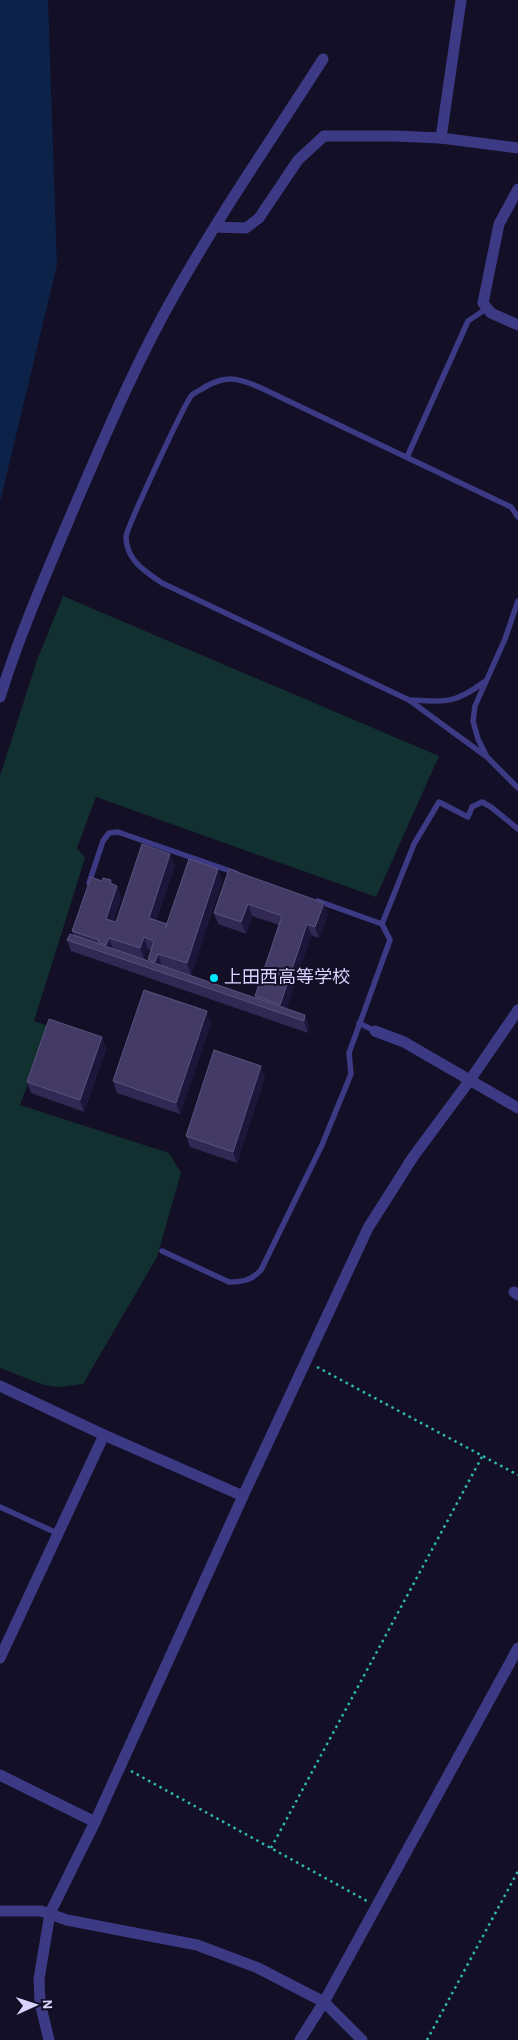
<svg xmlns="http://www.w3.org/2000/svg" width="518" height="2040" font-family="'Alegreya Sans','Noto Sans JP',sans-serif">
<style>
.green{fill:#12302f}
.water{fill:#0c2248}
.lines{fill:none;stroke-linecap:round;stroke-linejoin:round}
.path{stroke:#2fb8b0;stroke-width:2.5;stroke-dasharray:2.5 4;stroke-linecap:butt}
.lane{stroke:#3d3a85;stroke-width:5.5}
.street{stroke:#3d3a85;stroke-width:11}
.wall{fill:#312854;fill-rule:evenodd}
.shaded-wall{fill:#1d163a}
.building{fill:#433a66;stroke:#5a527e}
.poi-dot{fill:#00e5ff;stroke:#130f26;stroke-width:2}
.labels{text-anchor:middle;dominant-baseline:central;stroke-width:4;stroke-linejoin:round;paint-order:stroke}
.poi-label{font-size:18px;fill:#d9d4ff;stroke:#130f26;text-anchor:start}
</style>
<rect width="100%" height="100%" fill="#130f26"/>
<path class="green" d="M 63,596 L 439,756 L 376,897 L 96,797 L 77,848 L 85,858 L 34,1021 L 49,1026 L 20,1105 L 169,1153 L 181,1173 L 157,1257 L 83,1384 L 58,1387 L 44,1385 L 0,1368 L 0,776 L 37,660 Z"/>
<path class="water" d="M 0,0 L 48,0 L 57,265 L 0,502 Z"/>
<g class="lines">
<g class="path">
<path d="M 317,1367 L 518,1475"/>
<path d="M 131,1771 L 367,1901"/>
<path d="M 271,1848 L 483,1455"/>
<path d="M 427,2040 L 518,1871"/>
</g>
<g class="lane">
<path d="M 407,457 L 468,321 L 486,309"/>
<path d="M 518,517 L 511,507 L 259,387 C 238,378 226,375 205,387 C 201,390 195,392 192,395 C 186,400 126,529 126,537 C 126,560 146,572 162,583 L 409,700 L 487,757 L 518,788"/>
<path d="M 411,700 C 445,702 455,704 484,682"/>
<path d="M 486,755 L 478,739 L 473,721 L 475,706 L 505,639 L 518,601"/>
<path d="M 89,883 L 103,841 L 109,833 L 118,832 L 236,873"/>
<path d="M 318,901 L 382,924"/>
<path d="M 359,1023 L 375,1031"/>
<path d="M 162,1251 L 229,1282 C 243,1282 252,1280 261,1270 L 322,1145 L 351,1074 L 349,1053 L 390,940 L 382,924 L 414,844 L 439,802 L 468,817 L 472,807 L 482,802 L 491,807 L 518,829"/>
<path d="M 0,1507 L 59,1534"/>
</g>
<g class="street">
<path d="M 441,138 L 461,0"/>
<path d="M 518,189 L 499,224 L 483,303 L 491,313 L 518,325"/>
<path d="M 215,227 L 246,228 L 259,218 L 298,160 L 324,136 L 395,136 L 441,138 L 518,148"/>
<path d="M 0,697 C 20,633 47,572 73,510 C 105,436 136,362 176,292 C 221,212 274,136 323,59"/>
<path d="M 375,1031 L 404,1042 L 518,1108"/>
<path d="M 514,1292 L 518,1295"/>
<path d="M 0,1386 L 104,1435 L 243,1496"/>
<path d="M 0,1658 L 104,1435"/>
<path d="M 0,1775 L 95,1822"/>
<path d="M 0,1911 L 41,1911 L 67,1920 L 197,1945 L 258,1968 L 324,2002 L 362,2040"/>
<path d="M 49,2040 L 40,2003 L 39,1979 L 50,1913 L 95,1822 L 243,1496 L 368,1228 L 413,1157 L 470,1080 L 518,1010"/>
<path d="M 300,2040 L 324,2002 L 518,1648"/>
</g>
</g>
<g class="wall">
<path d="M 175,865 L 156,921 L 167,925 L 218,869 L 222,881 L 191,975 L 162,966 L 256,998 L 255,996 L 279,925 L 252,916 L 246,934 L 218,924 L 214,913 L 229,869 L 328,914 L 319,938 L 311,935 L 286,1009 L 305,1015 L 309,1026 L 308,1033 L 71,951 L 67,940 L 74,935 L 72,931 L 111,880 L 112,884 L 117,886 L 121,898 L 113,921 L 116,922 ZM 148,949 L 151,950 L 148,959 L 149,961 L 144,959 Z"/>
<path d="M 211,1023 L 180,1114 L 117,1093 L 113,1081 Z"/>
<path d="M 102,1037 L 106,1049 L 84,1112 L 31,1093 L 27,1082 Z"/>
<path d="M 265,1077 L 237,1163 L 190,1147 L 186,1136 Z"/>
</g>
<g class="shaded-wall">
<path d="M 170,854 L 175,865 L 153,929 L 149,918 Z"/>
<path d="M 218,869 L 222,881 L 191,975 L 187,963 Z"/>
<path d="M 111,880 L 115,891 L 117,886 L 121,898 L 110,930 L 106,919 Z"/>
<path d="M 324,903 L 328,914 L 319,938 L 315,927 Z"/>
<path d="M 248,904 L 252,916 L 246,934 L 241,922 Z"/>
<path d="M 307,924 L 311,935 L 285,1015 L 283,1014 L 280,1005 Z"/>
<path d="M 144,937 L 148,949 L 144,959 L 140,948 Z"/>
<path d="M 109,938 L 113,949 L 109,954 L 106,945 Z"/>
<path d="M 158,954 L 162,966 L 159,971 L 155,962 Z"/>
<path d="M 207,1011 L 211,1023 L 180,1114 L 176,1103 Z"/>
<path d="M 305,1015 L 309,1026 L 308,1033 L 304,1021 Z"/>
<path d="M 102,1037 L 106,1049 L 84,1112 L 80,1100 Z"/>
<path d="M 261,1066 L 265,1077 L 237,1163 L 233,1152 Z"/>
</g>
<g class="building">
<path d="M 142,844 L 170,854 L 149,918 L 167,924 L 165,929 L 189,859 L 218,869 L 187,963 L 158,954 L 155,962 L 148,959 L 154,941 L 144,937 L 140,948 L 109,938 L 106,945 L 98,942 L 99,940 L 72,931 L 91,877 L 102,881 L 103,878 L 111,880 L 110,883 L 117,886 L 106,919 L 116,922 Z"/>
<path d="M 229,869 L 324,903 L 315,927 L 307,924 L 280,1005 L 255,996 L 282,916 L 248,904 L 241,922 L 214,913 Z"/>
<path d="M 70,934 L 305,1015 L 304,1021 L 67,940 Z"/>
<path d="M 144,990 L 207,1011 L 176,1103 L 113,1081 Z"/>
<path d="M 49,1019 L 102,1037 L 80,1100 L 27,1082 Z"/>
<path d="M 214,1050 L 261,1066 L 233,1152 L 186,1136 Z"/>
</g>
<circle class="poi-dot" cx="214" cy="978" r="5"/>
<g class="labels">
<g class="poi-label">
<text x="224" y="978">上田西高等学校</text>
</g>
</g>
<g transform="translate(35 2005) rotate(87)" stroke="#130f26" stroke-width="4" paint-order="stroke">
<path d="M0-4L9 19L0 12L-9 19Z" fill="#d9d4ff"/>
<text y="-8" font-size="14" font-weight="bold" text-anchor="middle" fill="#d9d4ff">N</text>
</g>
</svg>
